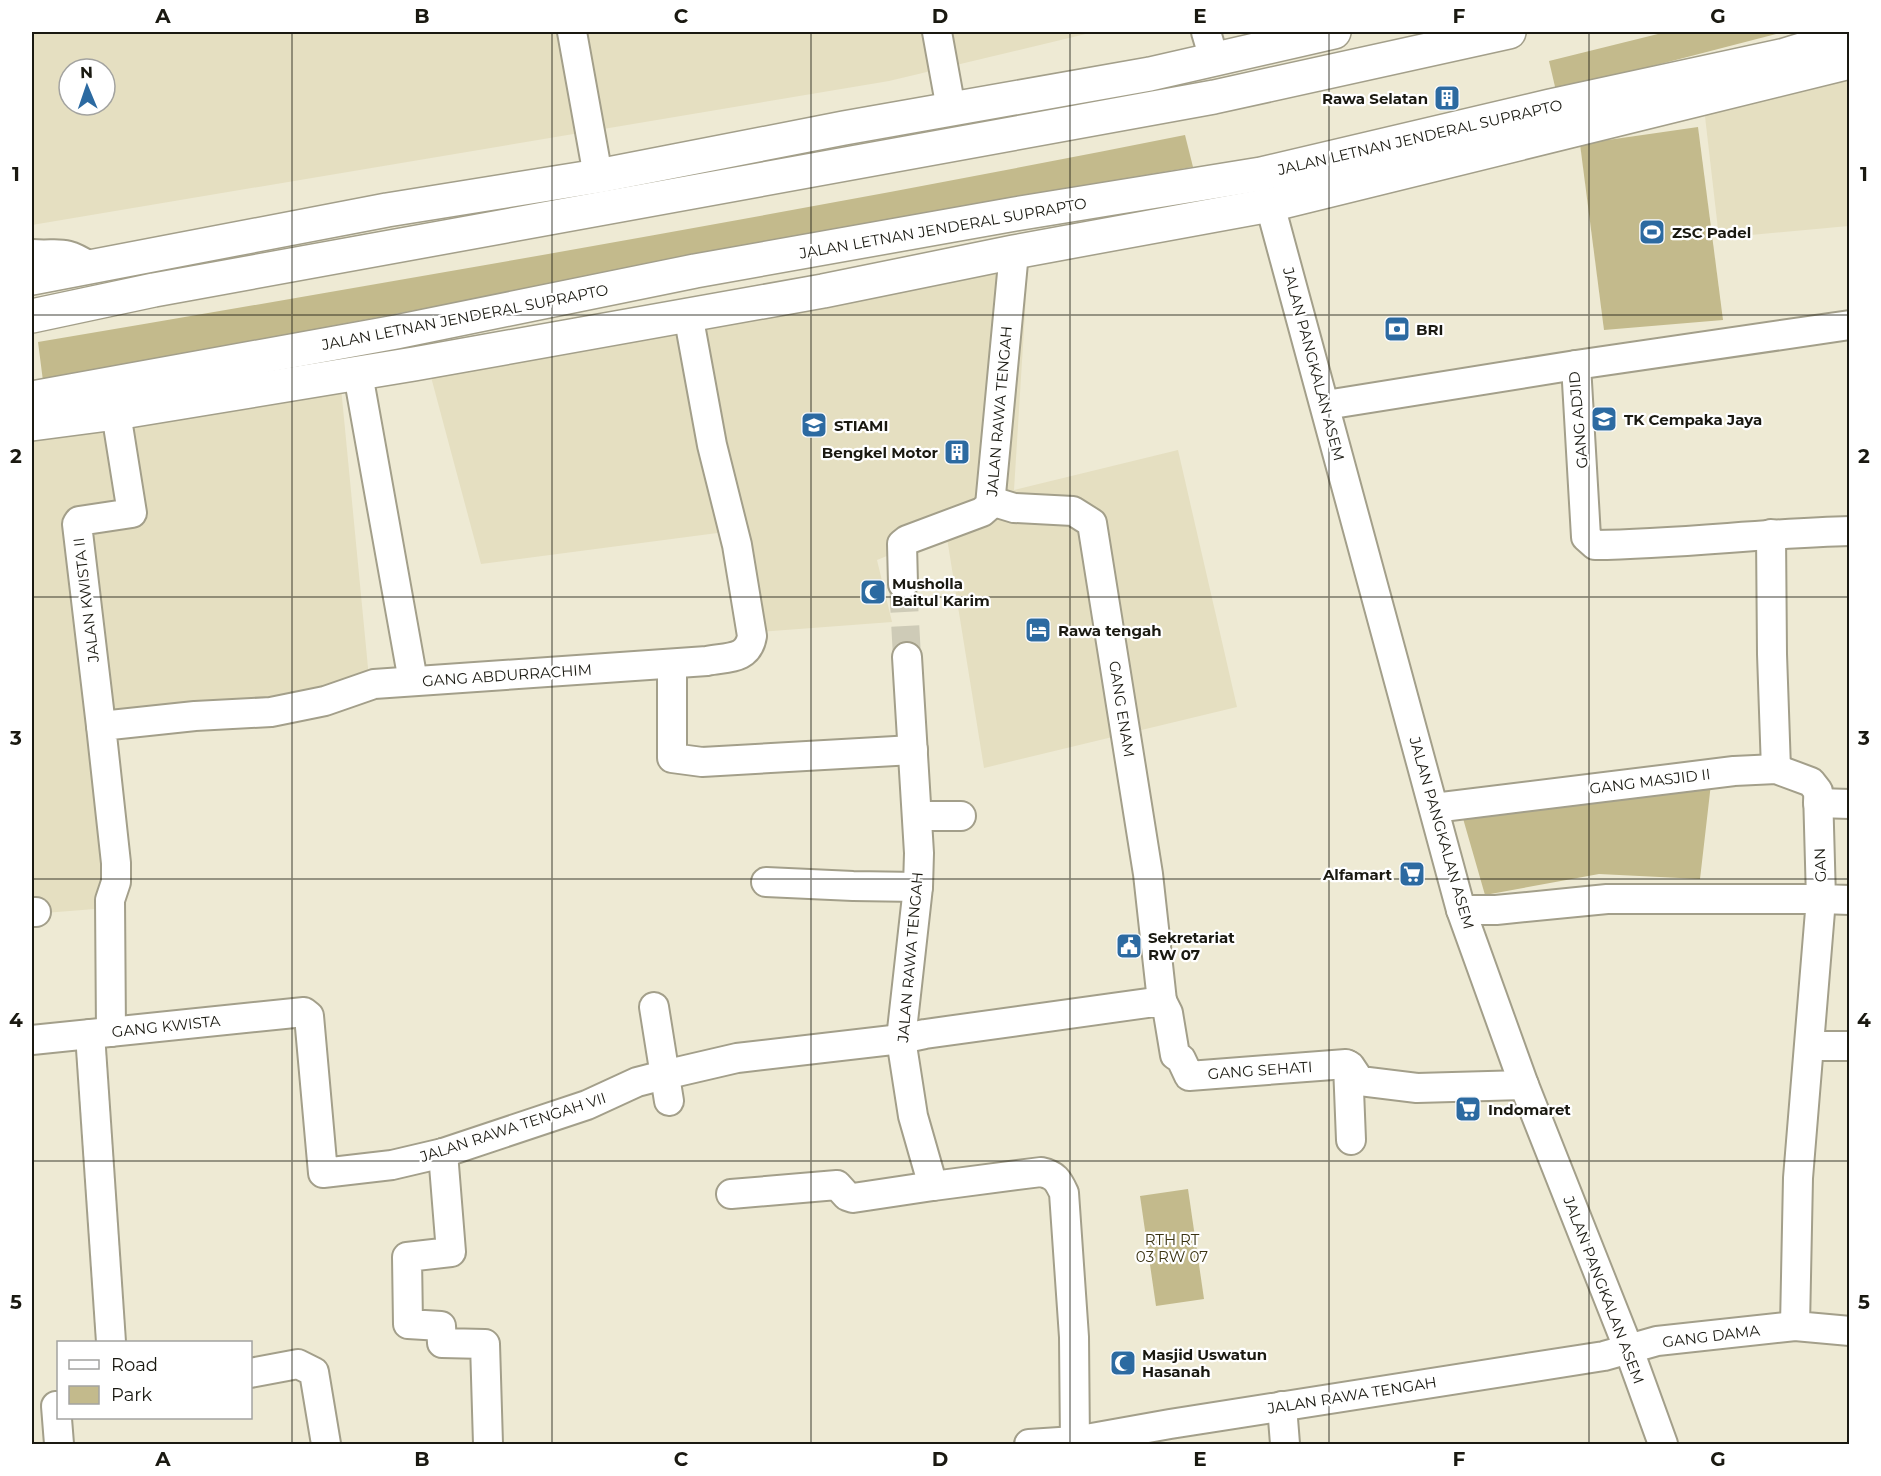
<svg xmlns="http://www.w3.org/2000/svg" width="1881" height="1476" font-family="Montserrat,sans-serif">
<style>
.built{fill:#e5dfc1;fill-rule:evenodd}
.green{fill:#c3ba8c}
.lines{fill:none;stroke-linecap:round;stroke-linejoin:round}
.minor-tunnel{stroke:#cecbb7;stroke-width:28;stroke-dasharray:28 14;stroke-linecap:butt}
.minor-casing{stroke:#a39f8a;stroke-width:32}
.major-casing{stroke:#a39f8a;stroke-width:36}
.minor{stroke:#fff;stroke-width:28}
.major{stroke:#fff;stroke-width:33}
.grid{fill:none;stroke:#1a1911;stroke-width:1.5;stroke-opacity:0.55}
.labels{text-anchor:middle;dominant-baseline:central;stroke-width:4.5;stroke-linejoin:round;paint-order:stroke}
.poi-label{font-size:15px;font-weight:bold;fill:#1a1911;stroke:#fff;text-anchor:start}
.street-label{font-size:15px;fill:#1a1911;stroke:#fff}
.park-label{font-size:15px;fill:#3b3413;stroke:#fff}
.neatline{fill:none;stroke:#1a1911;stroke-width:2}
.grid-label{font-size:20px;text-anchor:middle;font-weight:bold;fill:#1a1911}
</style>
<rect width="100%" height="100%" fill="#eeead4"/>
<g class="built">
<path d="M 32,32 L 1094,32 L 889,81 L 32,225 ZM 69,69 L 105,69 L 105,105 L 69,105 Z"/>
<path d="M 1849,59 L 1849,226 L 1719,238 L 1703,99 Z"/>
<path d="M 1029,249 L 1014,490 L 1178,450 L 1237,707 L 984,768 L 946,532 L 877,560 L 892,622 L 747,633 L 725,532 L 481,564 L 427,362 Z"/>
<path d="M 340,377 L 369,678 L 94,729 L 120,907 L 32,914 L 32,422 Z"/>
</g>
<g class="green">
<path d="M 1666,32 L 1784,32 L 1556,91 L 1549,61 Z"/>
<path d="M 1698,127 L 1723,320 L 1604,330 L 1580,144 Z"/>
<path d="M 1185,135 L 1193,167 L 968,205 L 43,381 L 38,342 C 421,277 804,211 1185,135 Z"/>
<path d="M 1712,775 L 1700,879 L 1599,874 L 1485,895 L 1462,815 Z"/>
<path d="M 1188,1189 L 1204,1299 L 1156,1306 L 1140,1196 Z"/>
</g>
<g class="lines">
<path class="minor-tunnel" d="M 903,584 L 907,657"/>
<g class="minor-casing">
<g id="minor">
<path d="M 572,32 L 598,176"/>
<path d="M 937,32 L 951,109"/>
<path d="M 1206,32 L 1214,59"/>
<path d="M 1270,205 L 1461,910 L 1524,1085 L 1629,1350 L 1663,1444"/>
<path d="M 32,254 C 60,256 63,249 89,266"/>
<path d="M 1576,365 L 1586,537 L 1595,545 C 1680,544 1764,533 1850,531"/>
<path d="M 358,374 L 413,681"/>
<path d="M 1326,405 L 1576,365 L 1850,325"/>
<path d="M 991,501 L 1014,508 L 1073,511 L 1092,523 L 1148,874 L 1162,1001"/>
<path d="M 1771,534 L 1772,654 L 1776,769"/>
<path d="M 903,584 L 902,544 L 907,540 L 982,512 L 990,505 L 1014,252"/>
<path d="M 907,657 L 919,853 L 918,887 L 901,1039 L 913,1116 L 933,1186 L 1041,1172 C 1055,1175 1058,1180 1064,1193 L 1074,1337 L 1075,1444"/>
<path d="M 672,664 L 672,758 L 702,762 L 913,750"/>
<path d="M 101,726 L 77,524 L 79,521 L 132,513 L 116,413"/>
<path d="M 1818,803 L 1850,804"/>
<path d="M 1434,808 L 1734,771 L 1776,769 L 1811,782 L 1818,791 L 1821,899 L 1850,900"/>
<path d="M 917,816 L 961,816"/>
<path d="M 766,882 L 853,886 L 918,887"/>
<path d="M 1461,910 L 1496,910 L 1607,899 L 1821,899 L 1798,1178 L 1795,1326 L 1850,1331"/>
<path d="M 32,912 L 36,912"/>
<path d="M 654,1007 L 669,1101"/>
<path d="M 111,1032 L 110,900 L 116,882 L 116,863 L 101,726 L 195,716 L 271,712 L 325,701 L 374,684 L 707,661 C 728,657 748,660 752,636 L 737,545 L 712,445 L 688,314"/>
<path d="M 90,1034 L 111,1342"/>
<path d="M 32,1040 L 304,1012 L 309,1016 L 323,1173 L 392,1165 L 443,1153 L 587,1105 L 637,1082 L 664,1075 L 737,1058 L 901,1039 L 925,1034 L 1162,1001 L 1168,1013 L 1175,1055 L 1181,1059 L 1189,1076 L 1346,1064 L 1350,1066 L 1360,1081 L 1417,1088 L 1524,1085"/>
<path d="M 1810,1046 L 1850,1046"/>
<path d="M 1348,1065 L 1351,1140"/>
<path d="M 443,1153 L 451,1252 L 407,1257 L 408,1324 L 441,1326 L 442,1343 L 485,1344 L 488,1444"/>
<path d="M 731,1194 L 837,1185 L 847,1196 L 853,1198 L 933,1186"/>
<path d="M 250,1373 L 298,1364 L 314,1372 L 326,1444"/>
<path d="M 56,1406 L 59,1444"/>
<path d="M 1282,1406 L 1285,1444"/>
<path d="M 1029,1444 L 1075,1441 L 1170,1424 L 1604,1356 L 1657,1341 L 1795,1326"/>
</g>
</g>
<g class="major-casing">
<g id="major">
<path d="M 32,278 L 387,210 L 598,176 L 844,128 L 1150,74 L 1334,32"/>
<path d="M 32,316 L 154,290 L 1214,97 L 1509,32"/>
<path d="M 32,398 L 396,332 L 695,271 L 1015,214 L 1261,174 L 1550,106 L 1785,55 L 1850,35"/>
<path d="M 32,424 L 116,413 L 414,364 L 823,291 L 1014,252 L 1270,205 L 1850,62"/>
</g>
</g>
<use href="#minor" class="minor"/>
<use href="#major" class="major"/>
</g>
<path class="grid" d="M 292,32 L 292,1444M 552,32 L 552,1444M 811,32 L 811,1444M 1070,32 L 1070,1444M 1329,32 L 1329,1444M 1589,32 L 1589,1444M 32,315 L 1850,315M 32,597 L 1850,597M 32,879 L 1850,879M 32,1161 L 1850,1161"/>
<defs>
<g id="building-square" transform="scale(1.35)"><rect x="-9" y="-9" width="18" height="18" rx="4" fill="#2c6aa1" stroke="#fff"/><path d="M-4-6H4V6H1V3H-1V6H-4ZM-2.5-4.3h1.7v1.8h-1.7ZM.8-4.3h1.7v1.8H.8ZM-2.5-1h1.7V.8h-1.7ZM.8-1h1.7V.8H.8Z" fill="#fff"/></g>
<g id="stadium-square" transform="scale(1.35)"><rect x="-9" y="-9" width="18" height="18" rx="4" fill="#2c6aa1" stroke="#fff"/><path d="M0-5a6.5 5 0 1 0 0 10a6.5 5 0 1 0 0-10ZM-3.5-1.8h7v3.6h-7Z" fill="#fff"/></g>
<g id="bank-square" transform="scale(1.35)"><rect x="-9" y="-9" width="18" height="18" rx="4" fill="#2c6aa1" stroke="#fff"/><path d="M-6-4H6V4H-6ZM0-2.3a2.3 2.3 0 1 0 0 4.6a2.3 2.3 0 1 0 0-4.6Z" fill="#fff"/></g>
<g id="school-square" transform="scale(1.35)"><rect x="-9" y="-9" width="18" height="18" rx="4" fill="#2c6aa1" stroke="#fff"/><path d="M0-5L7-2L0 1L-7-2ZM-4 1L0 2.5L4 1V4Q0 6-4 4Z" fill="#fff"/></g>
<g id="university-square" transform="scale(1.35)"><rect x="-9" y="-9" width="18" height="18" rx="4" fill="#2c6aa1" stroke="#fff"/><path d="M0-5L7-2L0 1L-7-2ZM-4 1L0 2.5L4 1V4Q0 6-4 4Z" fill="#fff"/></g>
<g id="mosque-square" transform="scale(1.35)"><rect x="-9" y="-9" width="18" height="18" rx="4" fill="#2c6aa1" stroke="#fff"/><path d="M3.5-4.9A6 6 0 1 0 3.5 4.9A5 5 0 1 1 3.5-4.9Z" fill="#fff"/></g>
<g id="hotel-square" transform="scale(1.35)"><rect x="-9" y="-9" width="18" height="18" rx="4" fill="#2c6aa1" stroke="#fff"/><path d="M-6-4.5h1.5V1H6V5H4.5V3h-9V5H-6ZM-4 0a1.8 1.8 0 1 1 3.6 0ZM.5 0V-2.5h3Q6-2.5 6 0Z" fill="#fff"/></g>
<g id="supermarket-square" transform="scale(1.35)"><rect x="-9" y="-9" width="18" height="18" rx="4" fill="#2c6aa1" stroke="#fff"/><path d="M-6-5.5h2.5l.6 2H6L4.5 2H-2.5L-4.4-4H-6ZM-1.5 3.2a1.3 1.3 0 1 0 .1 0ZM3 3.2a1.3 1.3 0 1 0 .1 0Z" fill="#fff"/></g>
<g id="civic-square" transform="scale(1.35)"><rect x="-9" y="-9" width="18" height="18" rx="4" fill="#2c6aa1" stroke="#fff"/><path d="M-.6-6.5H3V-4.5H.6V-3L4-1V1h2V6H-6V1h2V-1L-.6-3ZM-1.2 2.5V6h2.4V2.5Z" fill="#fff"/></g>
</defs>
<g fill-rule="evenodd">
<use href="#building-square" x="1447" y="98"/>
<use href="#stadium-square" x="1652" y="232"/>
<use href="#bank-square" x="1397" y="329"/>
<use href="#school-square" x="1604" y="419"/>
<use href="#university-square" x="814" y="425"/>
<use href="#building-square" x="957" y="452"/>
<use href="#mosque-square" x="873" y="592"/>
<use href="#hotel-square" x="1038" y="630"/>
<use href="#supermarket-square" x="1412" y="874"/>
<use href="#civic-square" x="1129" y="946"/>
<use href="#supermarket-square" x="1468" y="1109"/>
<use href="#mosque-square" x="1123" y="1363"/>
</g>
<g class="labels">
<g class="poi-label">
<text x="1428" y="98" text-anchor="end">Rawa Selatan</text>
<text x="1672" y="232">ZSC Padel</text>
<text x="1416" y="329">BRI</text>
<text x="1624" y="419">TK Cempaka Jaya</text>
<text x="834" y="425">STIAMI</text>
<text x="938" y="452" text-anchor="end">Bengkel Motor</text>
<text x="892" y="583">Musholla<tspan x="892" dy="17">Baitul Karim</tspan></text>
<text x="1058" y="630">Rawa tengah</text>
<text x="1392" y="874" text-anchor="end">Alfamart</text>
<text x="1148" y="937">Sekretariat<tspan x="1148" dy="17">RW 07</tspan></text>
<text x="1488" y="1109">Indomaret</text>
<text x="1142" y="1354">Masjid Uswatun<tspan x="1142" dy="17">Hasanah</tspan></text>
</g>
<g class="street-label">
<text transform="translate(1420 137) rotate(-13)">JALAN LETNAN JENDERAL SUPRAPTO</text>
<text transform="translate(943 228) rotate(-10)">JALAN LETNAN JENDERAL SUPRAPTO</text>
<text transform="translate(465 317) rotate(-11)">JALAN LETNAN JENDERAL SUPRAPTO</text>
<text transform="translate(1314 364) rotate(75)">JALAN PANGKALAN ASEM</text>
<text transform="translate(999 411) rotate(-85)">JALAN RAWA TENGAH</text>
<text transform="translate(1578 420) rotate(-95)">GANG ADJID</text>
<text transform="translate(86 600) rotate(-97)">JALAN KWISTA II</text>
<text transform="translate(507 675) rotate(-4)">GANG ABDURRACHIM</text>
<text transform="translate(1122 709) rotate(81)">GANG ENAM</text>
<text transform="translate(1650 781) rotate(-7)">GANG MASJID II</text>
<text transform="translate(1442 833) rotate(74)">JALAN PANGKALAN ASEM</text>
<text transform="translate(1820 865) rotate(-92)">GAN</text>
<text transform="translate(910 957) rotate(-85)">JALAN RAWA TENGAH</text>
<text transform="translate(166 1026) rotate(-6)">GANG KWISTA</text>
<text transform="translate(1260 1070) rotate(-4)">GANG SEHATI</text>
<text transform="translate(513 1127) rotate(-18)">JALAN RAWA TENGAH VII</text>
<text transform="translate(1604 1290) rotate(69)">JALAN PANGKALAN ASEM</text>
<text transform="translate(1711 1336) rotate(-7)">GANG DAMA</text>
<text transform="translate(1352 1395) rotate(-9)">JALAN RAWA TENGAH</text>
</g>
<g class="park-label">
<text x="1172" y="1239">RTH RT<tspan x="1172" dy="17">03 RW 07</tspan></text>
</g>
</g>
<rect width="1881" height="1476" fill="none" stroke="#ffffff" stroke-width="66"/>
<rect x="57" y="1341" width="195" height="78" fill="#ffffff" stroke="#a3a3a0" stroke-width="1.5"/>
<rect x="69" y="1360" width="30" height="9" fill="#ffffff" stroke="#a3a3a0" stroke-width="1.5"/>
<text x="111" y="1371" font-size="18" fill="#1a1911">Road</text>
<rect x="69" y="1386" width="30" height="18" fill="#c3ba8c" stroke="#a3a3a0" stroke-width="1.5"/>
<text x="111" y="1401" font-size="18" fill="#1a1911">Park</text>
<g transform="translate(87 87) rotate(358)"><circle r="28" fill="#ffffff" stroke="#a3a3a0" stroke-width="1.5"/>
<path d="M0-4.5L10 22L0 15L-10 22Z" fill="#2c6aa1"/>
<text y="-9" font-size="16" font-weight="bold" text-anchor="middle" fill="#1a1911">N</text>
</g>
<rect x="33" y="33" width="1815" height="1410" class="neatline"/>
<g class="grid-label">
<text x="163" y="23">A</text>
<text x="422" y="23">B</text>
<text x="681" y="23">C</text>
<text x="940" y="23">D</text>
<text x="1200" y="23">E</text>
<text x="1459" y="23">F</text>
<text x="1718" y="23">G</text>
<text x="16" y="181">1</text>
<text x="1864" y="181">1</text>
<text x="16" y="463">2</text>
<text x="1864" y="463">2</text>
<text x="16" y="745">3</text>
<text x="1864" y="745">3</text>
<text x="16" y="1027">4</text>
<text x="1864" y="1027">4</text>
<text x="16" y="1309">5</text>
<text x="1864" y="1309">5</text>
<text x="163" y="1466">A</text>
<text x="422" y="1466">B</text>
<text x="681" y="1466">C</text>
<text x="940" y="1466">D</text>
<text x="1200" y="1466">E</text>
<text x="1459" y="1466">F</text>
<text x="1718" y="1466">G</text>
</g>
</svg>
